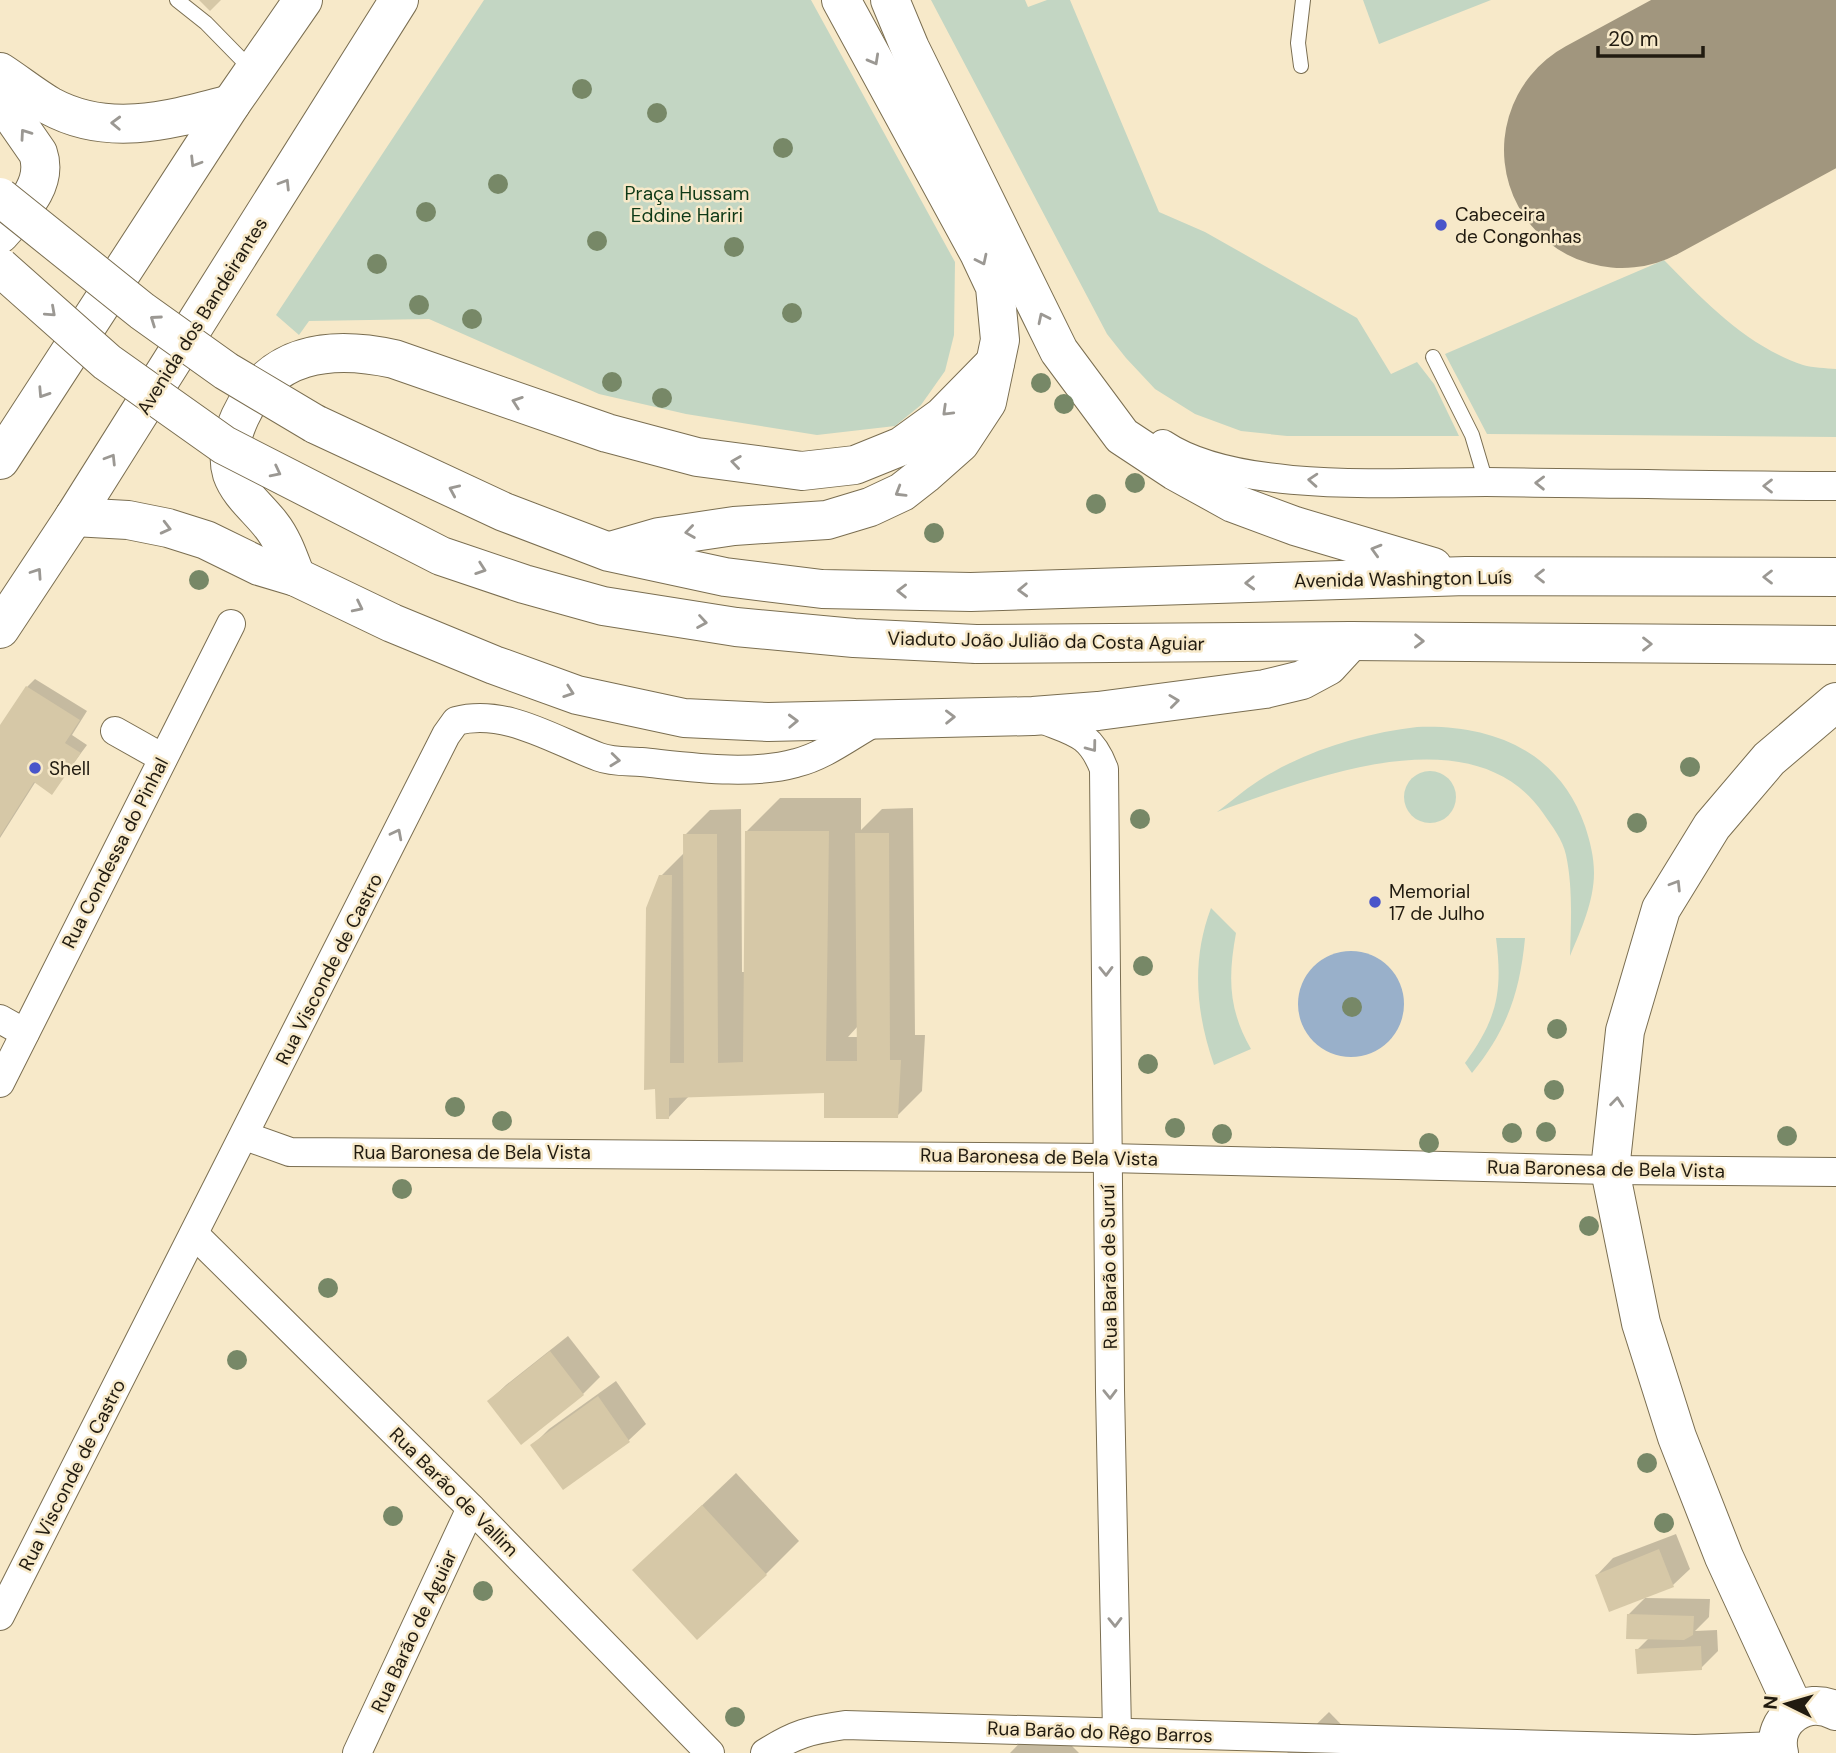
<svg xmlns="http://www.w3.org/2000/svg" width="1836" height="1753" font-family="'DM Sans',sans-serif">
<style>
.green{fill:#c3d6c3}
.water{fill:#99b0ca}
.shadow{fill:#0003;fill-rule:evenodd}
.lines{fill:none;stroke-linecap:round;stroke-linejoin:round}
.taxiway{stroke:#a1967e;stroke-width:94}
.runway{stroke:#a1967e;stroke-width:236}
.building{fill:#d6c8a7}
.lane-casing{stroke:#7a6e51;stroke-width:16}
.street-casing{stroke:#7a6e51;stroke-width:30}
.secondary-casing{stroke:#7a6e51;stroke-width:40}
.highway-casing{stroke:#7a6e51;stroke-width:40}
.lane{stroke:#fff;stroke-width:14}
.street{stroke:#fff;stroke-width:28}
.secondary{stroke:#fff;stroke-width:38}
.highway{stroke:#fff;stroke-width:38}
.highway-bridge-casing{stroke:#7a6e51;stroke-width:40;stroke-linecap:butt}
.highway-bridge{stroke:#fff;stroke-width:38}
.tree{fill:#778867}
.oneway{stroke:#9b9893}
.poi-dot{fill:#4955ca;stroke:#f7e9c9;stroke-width:2.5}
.labels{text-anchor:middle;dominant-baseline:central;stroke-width:5;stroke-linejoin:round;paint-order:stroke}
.park-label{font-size:19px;fill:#0e3916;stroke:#f7e9c9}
.poi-label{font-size:19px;fill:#211b10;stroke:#f7e9c9;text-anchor:start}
.street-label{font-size:19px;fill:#211b10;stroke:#f7e9c9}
</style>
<rect width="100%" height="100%" fill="#f7e9c9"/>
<g class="green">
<path d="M 484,0 L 811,0 L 955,262 L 954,335 L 945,371 L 921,405 L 895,426 L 817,435 L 686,414 L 599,394 L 429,319 L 309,321 L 299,335 L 276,315 Z"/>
<path d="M 931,0 L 1025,0 L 1028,7 L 1047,0 L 1070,0 L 1159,212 L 1205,232 L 1357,318 L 1391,374 L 1417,362 L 1434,384 L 1459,436 L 1287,436 L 1241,431 L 1195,414 L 1155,389 L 1126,358 L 1107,334 Z"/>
<path d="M 1363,0 L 1491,0 L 1379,44 Z"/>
<path d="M 1664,260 C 1705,302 1747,346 1803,365 C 1813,368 1826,368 1836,369 L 1836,437 L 1487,434 L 1445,354 Z"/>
<path d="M 1417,727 C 1492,724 1559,751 1585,826 C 1590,841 1594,857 1594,873 C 1594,901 1581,930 1570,956 C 1571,922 1573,888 1566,855 C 1563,840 1552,826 1543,813 C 1473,712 1309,779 1217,812 C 1233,800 1249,786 1266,776 C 1311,749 1366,733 1417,727 Z"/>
<circle cx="1430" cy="797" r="26"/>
<path d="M 1211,908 L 1236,933 C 1228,977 1228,1009 1251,1049 L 1214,1065 C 1196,1013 1191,961 1211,908 Z"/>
<path d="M 1496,938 L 1525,938 C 1520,992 1507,1030 1472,1073 L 1465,1063 C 1497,1019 1503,992 1496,938 Z"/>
</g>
<circle class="water" cx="1351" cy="1004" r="53"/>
<g class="shadow">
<path d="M 35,679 L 87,711 L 72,735 L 87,745 L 52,792 L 36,781 L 0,838 L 0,728 L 27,687 Z"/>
<path d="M 780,798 L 861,798 L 861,830 L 882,809 L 913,808 L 915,1035 L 925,1035 L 922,1091 L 897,1116 L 826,1091 L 690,1095 L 668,1118 L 657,1087 L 661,876 L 685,852 L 685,835 L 710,810 L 741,809 L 742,972 L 746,972 L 747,831 ZM 858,1026 L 858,1037 L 848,1037 Z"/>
<path d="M 568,1336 L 600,1377 L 583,1394 L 521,1442 L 489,1401 L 506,1385 Z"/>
<path d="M 616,1381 L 646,1424 L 629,1440 L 563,1488 L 533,1445 L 549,1429 Z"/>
<path d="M 736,1473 L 799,1541 L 766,1574 L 634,1570 Z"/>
<path d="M 1676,1534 L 1690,1569 L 1673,1585 L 1597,1575 L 1613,1558 Z"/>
<path d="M 1645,1598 L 1710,1599 L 1709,1617 L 1695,1631 L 1717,1630 L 1718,1651 L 1701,1668 L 1637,1650 L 1649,1638 L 1628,1615 Z"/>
<path d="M 1329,1712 L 1369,1753 L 1287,1753 Z"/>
<path d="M 1044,1718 L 1079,1753 L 1010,1753 Z"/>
</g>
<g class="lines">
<path class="taxiway" d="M 1774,0 L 1836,120"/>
<path class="runway" d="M 1622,150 L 1836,34"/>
</g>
<g class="building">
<path d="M 199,0 L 221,0 L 210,11 Z"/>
<path d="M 26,686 L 80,720 L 65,743 L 81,753 L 52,795 L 34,782 L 0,836 L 0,725 Z"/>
<path d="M 745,831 L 829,831 L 826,1061 L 857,1061 L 855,833 L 889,833 L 890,1060 L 901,1060 L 898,1118 L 824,1118 L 824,1093 L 669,1098 L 669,1119 L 656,1119 L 655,1089 L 644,1090 L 646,908 L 659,875 L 672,875 L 670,1063 L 684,1063 L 683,834 L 717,834 L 718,1063 L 743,1062 Z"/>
<path d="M 550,1351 L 584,1395 L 521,1445 L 487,1401 Z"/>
<path d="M 598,1396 L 630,1442 L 563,1490 L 530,1445 Z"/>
<path d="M 702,1505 L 767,1575 L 697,1640 L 632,1570 Z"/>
<path d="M 1659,1549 L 1674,1587 L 1609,1612 L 1595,1575 Z"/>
<path d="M 1627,1614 L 1694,1616 L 1693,1635 L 1684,1640 L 1626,1639 Z"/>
<path d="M 1701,1646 L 1702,1670 L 1637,1674 L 1635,1649 Z"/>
</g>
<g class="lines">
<g class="lane-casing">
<g id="lane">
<path d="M 177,0 L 206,23 L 253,71"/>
<path d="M 1301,66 L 1298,43 L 1303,0"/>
<path d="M 1433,357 L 1472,435 L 1486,482"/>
</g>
</g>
<g class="street-casing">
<g id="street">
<path d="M 1163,444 C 1237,494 1397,482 1486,482 C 1602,483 1719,486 1836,486"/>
<path d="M 1039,718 C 1073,732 1090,732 1104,769 L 1110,1390 L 1117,1732"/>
<path d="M 115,731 L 163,758"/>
<path d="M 0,1019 L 25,1033"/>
<path d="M 0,1083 L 231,624"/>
<path d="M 245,1136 L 290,1152 L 1108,1158 L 1610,1170 L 1836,1172"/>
<path d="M 194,1234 L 471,1508 L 710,1753"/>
<path d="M 0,1616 L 446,735 L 456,721 C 506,708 553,740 599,757 C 612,762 628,761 641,762 C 690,767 749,776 796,763 C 825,756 851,735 877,721"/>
<path d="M 357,1753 L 471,1508"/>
<path d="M 765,1753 C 795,1734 810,1730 845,1725 L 1695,1749 L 1777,1746"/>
</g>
</g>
<g class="secondary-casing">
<g id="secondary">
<path d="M 1795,1711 L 1724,1557 L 1677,1437 L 1641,1323 L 1610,1170 L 1625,1031 L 1661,909 L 1712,826 L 1769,759 L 1836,702"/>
<path d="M 1779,1753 C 1771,1719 1806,1695 1836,1711"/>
</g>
</g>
<g class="highway-casing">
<g id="highway">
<path d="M 890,0 L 910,48 L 1059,351 L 1122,436 L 1175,471 L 1233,503 L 1295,526 L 1433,567"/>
<path d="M 0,72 C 17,83 33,96 50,106 C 109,138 170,120 231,104"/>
<path d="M 0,98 L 38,153 C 49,185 20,211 0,234"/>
<path d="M 315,424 L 504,512 L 609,552 L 725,577 L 822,589 L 971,592 L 1466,576 L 1836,577"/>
<path d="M 0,460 L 231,104 L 303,0"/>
<path d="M 74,517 L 128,520 L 168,528 L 206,540 L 259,566 L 296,577 L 392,623 L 494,665 L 577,695 L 684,718 L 768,722 L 1033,716 L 1098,711 L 1265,689 L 1302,680 L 1328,666 L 1351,641"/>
<path d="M 614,550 L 659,537 L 687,533 L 734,526 L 827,520 L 870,507 L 902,492 L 925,474 L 960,443 L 987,402 L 1000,340 L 995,287 L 979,253 L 841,0"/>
<path d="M 296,577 C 289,559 283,540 271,525 C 258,508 239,494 232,474 C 226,454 232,435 240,417 C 270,352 330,345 394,359 L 607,433 L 697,457 L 802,471 L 855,465 L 902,446 L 942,417 L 995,363"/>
<path d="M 0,629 L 74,517 L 399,0"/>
<path d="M 976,644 L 1351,641 L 1836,645"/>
</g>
</g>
<use href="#lane" class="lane"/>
<use href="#street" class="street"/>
<use href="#secondary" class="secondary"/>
<use href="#highway" class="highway"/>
<g class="highway-bridge-casing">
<g id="highway-bridge">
<path d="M 0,197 L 142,311 L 226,371 L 315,424"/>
<path d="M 0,267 L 107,362 L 224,445 L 441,556 L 524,584 L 603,606 L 736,627 L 854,638 L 976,644"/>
</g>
</g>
<use href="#highway-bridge" class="highway-bridge"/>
</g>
<g class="tree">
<circle cx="582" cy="89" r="10"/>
<circle cx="657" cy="113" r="10"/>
<circle cx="783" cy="148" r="10"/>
<circle cx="498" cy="184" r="10"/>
<circle cx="426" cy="212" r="10"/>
<circle cx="597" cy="241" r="10"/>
<circle cx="734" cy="247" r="10"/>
<circle cx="377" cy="264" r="10"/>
<circle cx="419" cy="305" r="10"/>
<circle cx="792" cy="313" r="10"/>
<circle cx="472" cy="319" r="10"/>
<circle cx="612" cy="382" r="10"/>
<circle cx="1041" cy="383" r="10"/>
<circle cx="662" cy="398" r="10"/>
<circle cx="1064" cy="404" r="10"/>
<circle cx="1135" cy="483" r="10"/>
<circle cx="1096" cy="504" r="10"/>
<circle cx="934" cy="533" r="10"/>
<circle cx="199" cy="580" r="10"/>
<circle cx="1690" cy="767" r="10"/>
<circle cx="1140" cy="819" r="10"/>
<circle cx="1637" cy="823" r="10"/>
<circle cx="1143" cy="966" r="10"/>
<circle cx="1352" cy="1007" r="10"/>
<circle cx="1557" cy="1029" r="10"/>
<circle cx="1148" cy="1064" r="10"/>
<circle cx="1554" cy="1090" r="10"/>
<circle cx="455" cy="1107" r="10"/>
<circle cx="502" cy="1121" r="10"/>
<circle cx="1175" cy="1128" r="10"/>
<circle cx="1546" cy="1132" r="10"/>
<circle cx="1512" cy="1133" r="10"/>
<circle cx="1222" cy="1134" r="10"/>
<circle cx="1787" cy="1136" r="10"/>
<circle cx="1429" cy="1143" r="10"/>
<circle cx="402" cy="1189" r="10"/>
<circle cx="1589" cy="1226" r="10"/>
<circle cx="328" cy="1288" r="10"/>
<circle cx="237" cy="1360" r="10"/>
<circle cx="1647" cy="1463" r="10"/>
<circle cx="393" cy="1516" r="10"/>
<circle cx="1664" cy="1523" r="10"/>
<circle cx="483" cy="1591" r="10"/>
<circle cx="735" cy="1717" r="10"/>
</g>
<defs><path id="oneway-chevron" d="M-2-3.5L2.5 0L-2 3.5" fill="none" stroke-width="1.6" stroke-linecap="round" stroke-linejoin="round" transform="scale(1.75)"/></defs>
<g class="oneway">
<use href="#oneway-chevron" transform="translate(874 60) rotate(61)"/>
<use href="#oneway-chevron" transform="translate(116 123) rotate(-178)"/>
<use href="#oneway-chevron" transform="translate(25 134) rotate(-125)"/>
<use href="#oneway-chevron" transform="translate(195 162) rotate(122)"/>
<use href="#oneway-chevron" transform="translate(285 184) rotate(-58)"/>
<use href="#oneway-chevron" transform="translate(982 260) rotate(64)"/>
<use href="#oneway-chevron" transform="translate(51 312) rotate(42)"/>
<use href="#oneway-chevron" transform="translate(1043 318) rotate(-116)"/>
<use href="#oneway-chevron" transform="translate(155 320) rotate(-145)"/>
<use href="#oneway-chevron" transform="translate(43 393) rotate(123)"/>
<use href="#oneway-chevron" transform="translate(517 402) rotate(-161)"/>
<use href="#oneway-chevron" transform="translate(947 411) rotate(136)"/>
<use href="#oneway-chevron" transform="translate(111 459) rotate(-58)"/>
<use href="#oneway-chevron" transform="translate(736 462) rotate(-172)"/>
<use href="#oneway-chevron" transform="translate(276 472) rotate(27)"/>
<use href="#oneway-chevron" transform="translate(1313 480) rotate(-176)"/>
<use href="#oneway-chevron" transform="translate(1540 483) rotate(-179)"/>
<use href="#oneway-chevron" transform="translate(1768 486) rotate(-180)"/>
<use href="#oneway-chevron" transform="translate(454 490) rotate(-156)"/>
<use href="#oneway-chevron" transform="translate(900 492) rotate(149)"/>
<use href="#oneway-chevron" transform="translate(166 528) rotate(14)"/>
<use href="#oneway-chevron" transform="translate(690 532) rotate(172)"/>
<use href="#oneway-chevron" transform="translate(1376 550) rotate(-164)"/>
<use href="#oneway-chevron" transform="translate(481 569) rotate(19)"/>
<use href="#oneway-chevron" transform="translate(37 573) rotate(-56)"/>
<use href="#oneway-chevron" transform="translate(1540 576) rotate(-180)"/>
<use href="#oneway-chevron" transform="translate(1768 577) rotate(-180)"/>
<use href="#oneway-chevron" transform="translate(1250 583) rotate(178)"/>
<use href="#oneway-chevron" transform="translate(1023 590) rotate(178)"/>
<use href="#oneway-chevron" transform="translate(902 591) rotate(-179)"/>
<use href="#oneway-chevron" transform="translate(358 607) rotate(26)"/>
<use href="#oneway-chevron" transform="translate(702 622) rotate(9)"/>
<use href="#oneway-chevron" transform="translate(1419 641) rotate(1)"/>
<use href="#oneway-chevron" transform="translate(1647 644)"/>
<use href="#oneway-chevron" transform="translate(569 692) rotate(19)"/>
<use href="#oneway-chevron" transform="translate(1174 701) rotate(-7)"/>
<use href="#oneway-chevron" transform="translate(950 717) rotate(-1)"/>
<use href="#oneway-chevron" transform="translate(793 721) rotate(-2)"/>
<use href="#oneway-chevron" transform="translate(1092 747) rotate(53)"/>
<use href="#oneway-chevron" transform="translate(615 760) rotate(6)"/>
<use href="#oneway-chevron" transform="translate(397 834) rotate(-63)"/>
<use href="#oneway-chevron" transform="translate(1676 885) rotate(-58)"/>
<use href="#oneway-chevron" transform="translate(1106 971) rotate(89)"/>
<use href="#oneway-chevron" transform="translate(1617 1102) rotate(-84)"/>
<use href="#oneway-chevron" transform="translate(1110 1394) rotate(89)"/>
<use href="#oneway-chevron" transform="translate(1115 1622) rotate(89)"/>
</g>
<g class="poi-dot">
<circle cx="1441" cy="225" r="7"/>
<circle cx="35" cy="768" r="7"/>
<circle cx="1375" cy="902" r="7"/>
</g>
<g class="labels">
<g class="park-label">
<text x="687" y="193">Praça Hussam<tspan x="687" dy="22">Eddine Hariri</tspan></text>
</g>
<g class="poi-label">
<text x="1455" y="214">Cabeceira<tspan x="1455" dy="22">de Congonhas</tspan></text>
<text x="49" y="768">Shell</text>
<text x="1389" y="891">Memorial<tspan x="1389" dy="22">17 de Julho</tspan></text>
</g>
<g class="street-label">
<text transform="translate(202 316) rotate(-58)">Avenida dos Bandeirantes</text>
<text transform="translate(1403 579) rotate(-1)">Avenida Washington Luís</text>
<text transform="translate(1046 641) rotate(1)">Viaduto João Julião da Costa Aguiar</text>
<text transform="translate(115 853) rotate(-63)">Rua Condessa do Pinhal</text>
<text transform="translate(329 969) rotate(-63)">Rua Visconde de Castro</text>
<text x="472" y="1152">Rua Baronesa de Bela Vista</text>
<text transform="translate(1039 1157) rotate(1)">Rua Baronesa de Bela Vista</text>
<text transform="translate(1606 1169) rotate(1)">Rua Baronesa de Bela Vista</text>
<text transform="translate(1109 1267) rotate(-91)">Rua Barão de Suruí</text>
<text transform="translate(72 1475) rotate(-63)">Rua Visconde de Castro</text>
<text transform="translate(454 1492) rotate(45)">Rua Barão de Vallim</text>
<text transform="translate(414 1631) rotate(-65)">Rua Barão de Aguiar</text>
<text transform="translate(1100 1732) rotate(2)">Rua Barão do Rêgo Barros</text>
</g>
</g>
<g transform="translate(1787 1704) rotate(275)" stroke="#f7e9c9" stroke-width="5" paint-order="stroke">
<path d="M0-5L12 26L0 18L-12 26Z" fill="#211b10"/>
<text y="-10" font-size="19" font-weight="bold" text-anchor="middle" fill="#211b10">N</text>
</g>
<path d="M1598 46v10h105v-10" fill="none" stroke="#211b10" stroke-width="3.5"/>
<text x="1608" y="46" font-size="21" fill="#211b10" stroke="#f7e9c9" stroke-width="5" paint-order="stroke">20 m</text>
</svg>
